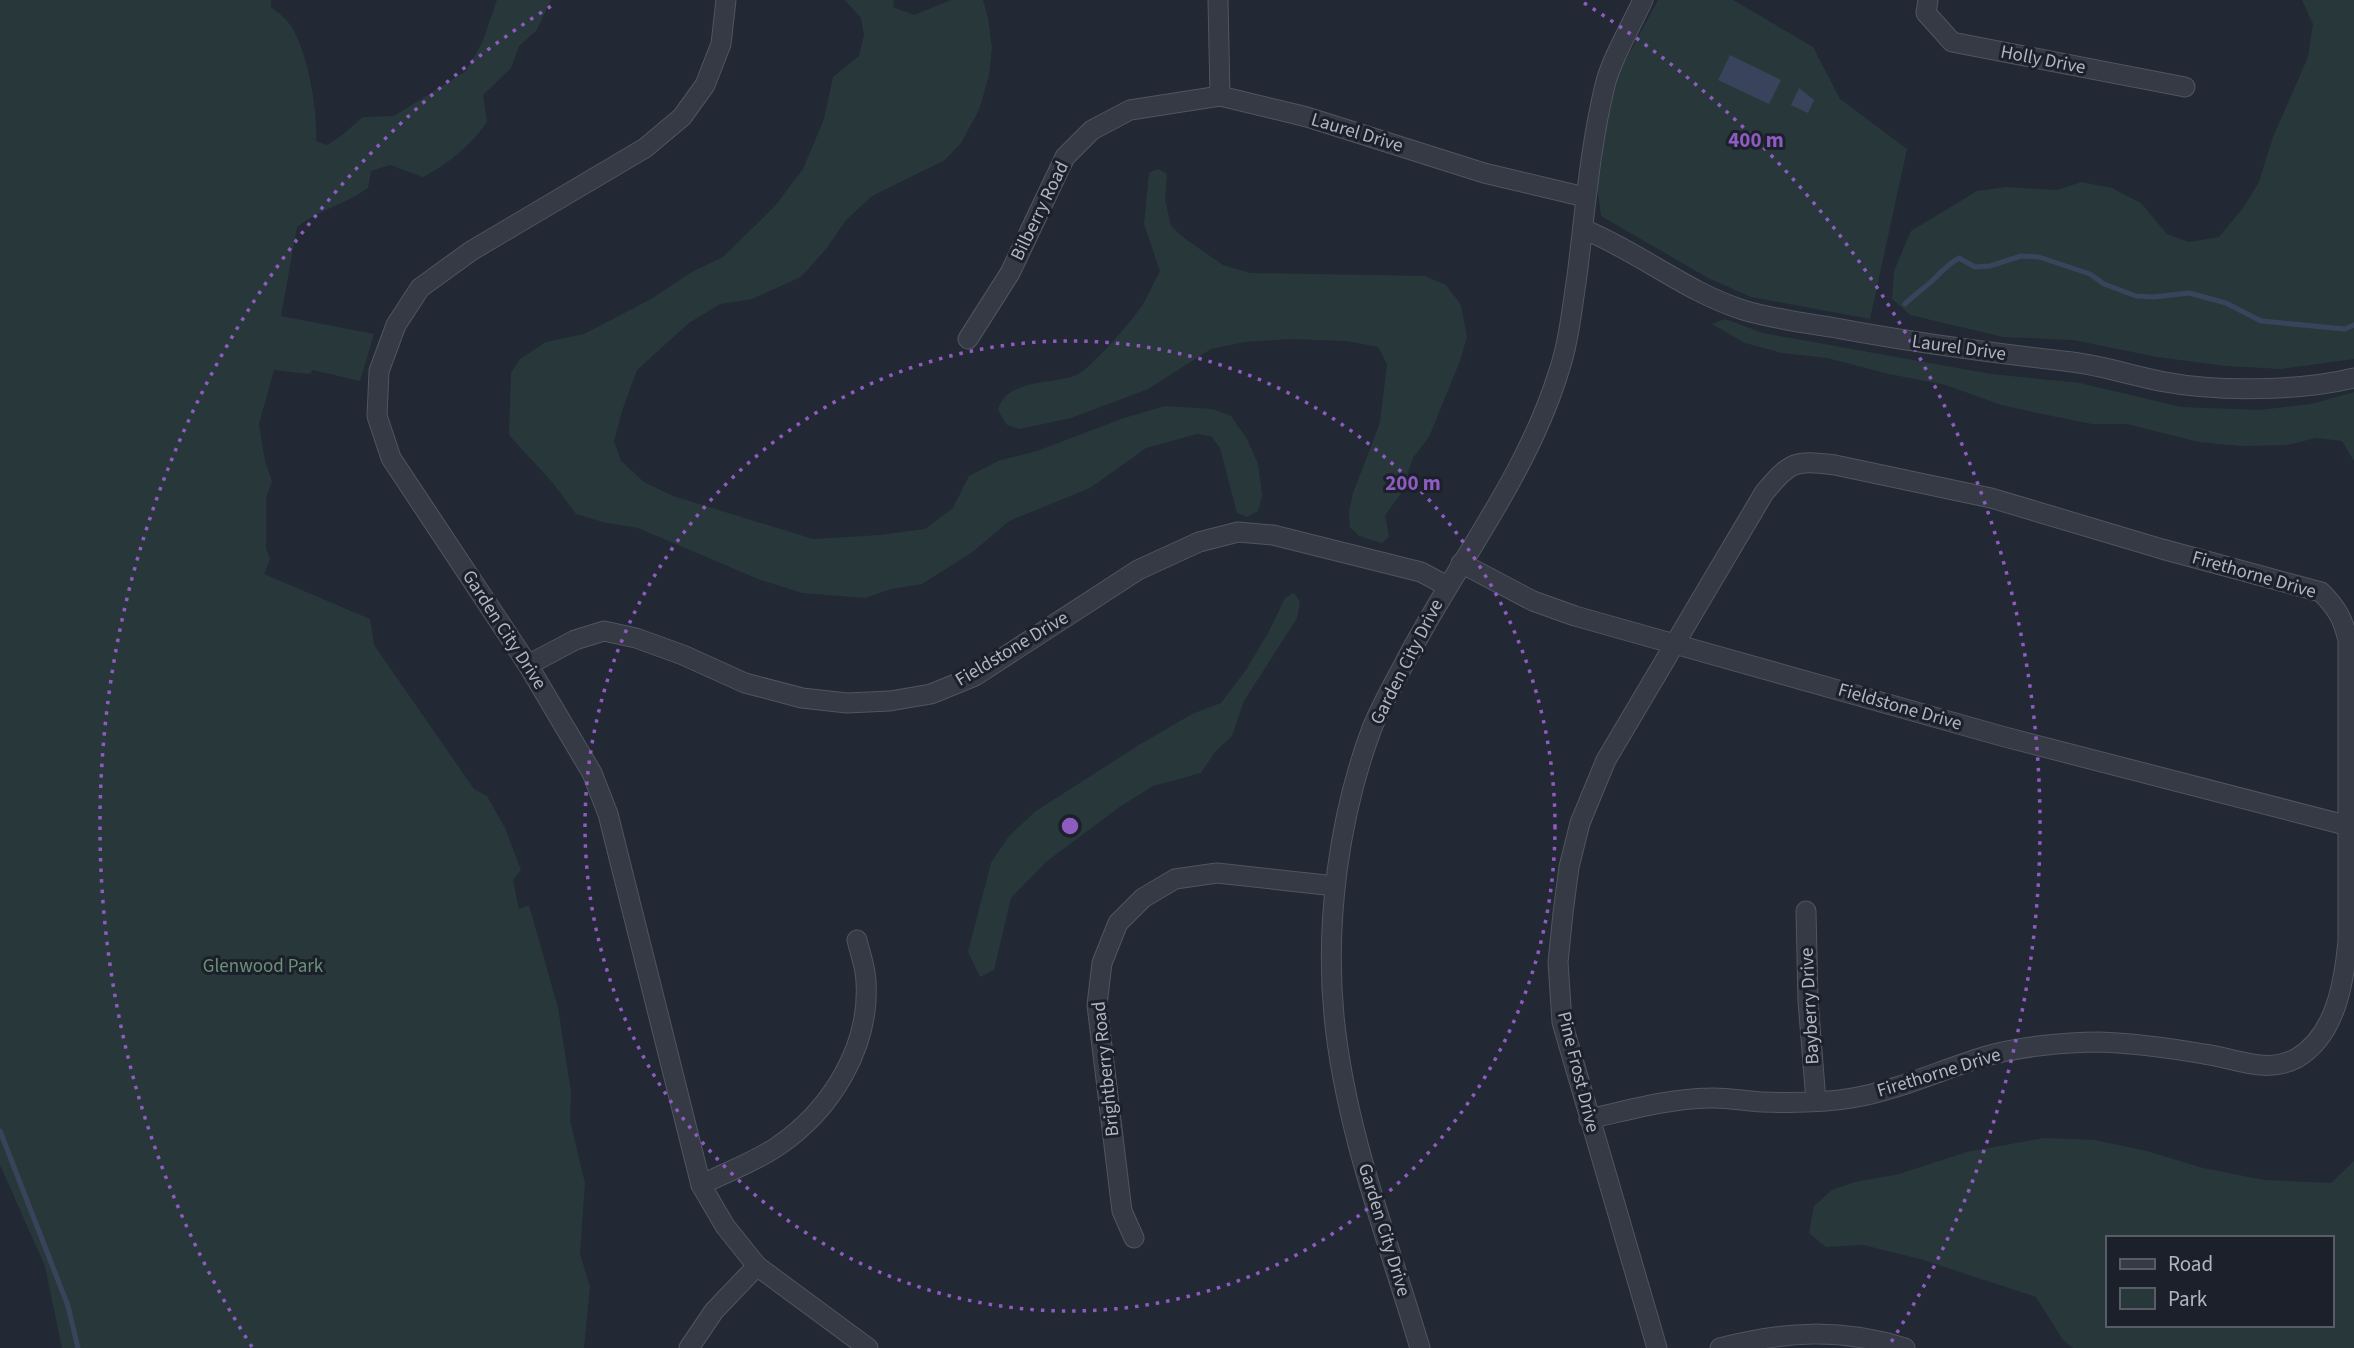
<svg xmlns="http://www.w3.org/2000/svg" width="2354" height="1348" font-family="'Source Sans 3',sans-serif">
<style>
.green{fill:#28383a;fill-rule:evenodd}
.water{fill:#39445c}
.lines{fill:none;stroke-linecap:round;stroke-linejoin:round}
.stream{stroke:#39445c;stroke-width:5}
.minor-casing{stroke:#505560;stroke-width:21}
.minor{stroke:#363a45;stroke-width:19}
.ring{fill:none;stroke:#8e5cc0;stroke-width:3.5;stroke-dasharray:3.5 7}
.labels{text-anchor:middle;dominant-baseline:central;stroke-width:6;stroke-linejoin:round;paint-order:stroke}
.street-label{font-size:19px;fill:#b0b5c2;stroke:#1b202a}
.park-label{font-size:19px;fill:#6b8f77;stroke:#1b202a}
.centre{fill:#8e5cc0;stroke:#1b202a;stroke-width:3.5}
.ring-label{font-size:21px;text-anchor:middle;font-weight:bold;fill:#8e5cc0;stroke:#1b202a;stroke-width:6;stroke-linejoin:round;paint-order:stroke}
</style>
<rect width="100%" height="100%" fill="#222834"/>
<g class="green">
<path d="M 0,0 L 271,0 L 271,7 C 277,12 283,16 288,22 C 307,46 318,110 316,141 L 327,145 L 341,136 L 363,117 L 394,116 L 466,71 L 482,43 L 497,0 L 551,0 L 536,31 L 519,46 L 511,68 L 483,95 L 487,122 C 472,144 447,165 423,177 L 390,165 L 371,171 L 368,188 C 346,204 318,210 297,227 L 281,316 L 374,334 L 360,381 L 313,370 L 310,374 L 274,370 L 259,424 L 265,461 L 272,482 L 266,498 L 266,548 L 270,559 L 264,574 L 370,619 L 374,645 L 474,789 L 487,796 L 505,828 L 521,870 L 513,880 L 519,909 L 529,905 L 558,1008 L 571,1092 L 570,1121 L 585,1183 L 580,1254 L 590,1287 L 584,1348 L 62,1348 L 45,1266 L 0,1165 Z"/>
<path d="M 845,0 L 894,0 L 893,7 L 914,15 L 951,0 L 983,0 L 988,18 L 992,48 L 989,75 L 979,110 L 961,143 L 945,160 L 872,196 L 846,220 L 826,249 L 801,277 L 752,299 L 720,304 L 689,323 L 637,370 L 622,411 L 614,441 L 621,461 L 644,482 L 673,496 L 813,539 L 880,535 L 925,529 L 953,508 L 969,476 L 998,461 L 1037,451 L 1124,418 L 1165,406 L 1213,409 L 1231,416 L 1247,439 L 1258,464 L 1262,495 L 1258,511 L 1247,517 L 1237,513 L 1220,448 L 1211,436 L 1197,434 L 1146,448 L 1090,488 L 1009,521 L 974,551 L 922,584 L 891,589 L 865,598 L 802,593 L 758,579 L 638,528 L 603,522 L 576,514 L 553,483 L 509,435 L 511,373 L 520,359 L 546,342 L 584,334 L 651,299 L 692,272 L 723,257 L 775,206 L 803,169 L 824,119 L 833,77 L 859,56 L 864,35 L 861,18 Z"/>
<path d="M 1658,0 L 1733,0 L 1813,47 L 1840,99 L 1907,149 L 1870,319 L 1751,297 L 1708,278 L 1601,216 L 1596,178 L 1611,88 Z"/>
<path d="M 2302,0 L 2354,0 L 2354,359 L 2281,369 L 2226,366 L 2157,357 L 2073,340 L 2003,337 L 1910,315 L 1892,299 L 1894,271 L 1911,231 L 1977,191 L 2006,187 L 2057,190 L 2081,182 L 2112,188 L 2141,203 L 2167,234 L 2189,242 L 2219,237 L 2243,208 L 2259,182 L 2273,137 L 2308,57 L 2313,24 Z"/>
<path d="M 1158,169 L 1167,174 L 1165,199 L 1171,226 L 1184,238 L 1223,265 L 1250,273 L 1425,276 L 1446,285 L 1461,305 L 1467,337 L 1460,361 L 1429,437 L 1413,458 L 1400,495 L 1385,515 L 1389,537 L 1382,543 L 1359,536 L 1350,527 L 1349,512 L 1353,493 L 1380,423 L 1387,364 L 1378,347 L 1347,341 L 1289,339 L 1245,342 L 1211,349 L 1148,389 L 1071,418 L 1020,429 L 1007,425 L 998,410 C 1006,378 1052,385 1077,375 C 1090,369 1135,318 1143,304 C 1149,294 1154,282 1160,271 L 1144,224 L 1149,173 Z"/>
<path d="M 1725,319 L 1763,333 L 1991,374 L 2080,383 L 2181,407 L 2259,410 L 2311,404 L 2354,392 L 2354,461 L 2342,441 L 2316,438 L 2287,445 L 2241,446 L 2199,442 L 2127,424 L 2092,424 L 2052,416 L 2001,405 L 1946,385 L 1889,374 L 1827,358 L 1782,353 L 1745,343 L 1712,324 Z"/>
<path d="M 1294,593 L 1300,602 L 1297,618 L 1244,701 L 1232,736 L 1215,752 L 1201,773 L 1153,786 L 1121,806 L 1047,861 L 1011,898 L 994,970 L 980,977 L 968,952 L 991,863 L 1009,836 L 1036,811 L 1139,745 L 1192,714 L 1221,703 L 1246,670 L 1268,633 L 1285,598 Z"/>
<path d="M 2044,1138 L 2094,1140 L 2147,1151 L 2203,1168 L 2264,1180 L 2331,1183 L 2354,1161 L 2354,1348 L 2073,1348 L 2063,1340 L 2036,1297 L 1920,1259 L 1863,1245 L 1826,1247 L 1809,1233 L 1814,1206 L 1832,1190 L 1855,1182 L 1899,1174 L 1967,1152 ZM 2107,1238 L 2331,1238 L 2331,1325 L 2107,1325 Z"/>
</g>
<g class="water">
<path d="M 1730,55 L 1781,80 L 1769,104 L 1718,80 Z"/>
<path d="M 1799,88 L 1814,100 L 1808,113 L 1791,105 Z"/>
</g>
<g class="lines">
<g class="stream">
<path d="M 1905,304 C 1914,295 1923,289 1932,281 C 1941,272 1948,264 1959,258 L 1975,267 L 1990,266 L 2021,256 L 2039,257 L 2090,274 L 2104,284 L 2136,296 L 2153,297 L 2189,293 L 2226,303 L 2261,321 L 2345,329 L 2354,325"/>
<path d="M 0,1131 L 68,1306 L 78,1348"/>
</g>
<g class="minor-casing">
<g id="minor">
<path d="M 726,0 L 721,44 L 705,85 L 682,117 L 645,148 L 471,251 L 420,288 L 396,325 L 379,371 L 377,416 L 391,458 L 528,665 L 592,773 L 608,814 L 701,1185 L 725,1226 L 757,1266 L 868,1348"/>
<path d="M 1218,0 L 1220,96"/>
<path d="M 1928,0 L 1926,13 L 1952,42 L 2185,87"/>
<path d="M 1583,229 C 1638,251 1686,292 1743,310 C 1773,319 1805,323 1836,328 C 1915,343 1993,353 2072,362 C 2104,366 2133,376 2165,382 C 2218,392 2301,391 2354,378"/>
<path d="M 968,339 L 1010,273 L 1065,157 L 1092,130 L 1130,110 L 1220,96 L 1307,117 L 1484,173 L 1585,197"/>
<path d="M 1461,563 L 1533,601 L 1575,616 L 2005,737 L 2349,826"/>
<path d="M 528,665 L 575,640 L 604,631 L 636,638 L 683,655 L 745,683 L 802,698 L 847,703 L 890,701 L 931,694 L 975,676 L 1138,570 L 1199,542 L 1238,532 L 1273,535 L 1421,572 L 1447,586"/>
<path d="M 1806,911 L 1808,1001 L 1816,1101"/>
<path d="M 1589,1119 C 1629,1110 1667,1099 1709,1098 C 1726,1097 1744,1101 1762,1102 C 1791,1103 1823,1103 1852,1098 C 1895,1091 1941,1070 1983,1057 C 2015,1047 2065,1042 2099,1042 C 2134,1043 2169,1048 2204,1054 C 2235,1058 2266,1075 2297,1058 C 2336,1035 2344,982 2348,941 L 2348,640 C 2343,619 2337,608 2321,592 L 2162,549 L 1991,498 L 1835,465 C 1794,460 1791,461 1764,493 L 1606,760 L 1580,823 L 1569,867 L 1563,913 L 1558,962 L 1562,1022 L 1657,1348"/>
<path d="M 701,1185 C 726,1172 755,1162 778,1146 C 831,1110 870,1047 866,982 C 866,968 860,953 857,940"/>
<path d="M 1134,1238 L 1122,1211 L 1097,1005 L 1102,963 L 1118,923 L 1143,898 L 1175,879 L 1217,873 L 1335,886"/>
<path d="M 689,1348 L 714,1311 L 757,1266"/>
<path d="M 1420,1348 C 1388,1240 1345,1130 1334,1016 C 1325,922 1339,816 1372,728 C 1381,706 1393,685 1404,664 C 1454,567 1525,479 1558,374 C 1569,342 1572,308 1577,276 C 1585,212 1590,147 1605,85 C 1611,60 1632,24 1643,0"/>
<path d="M 1720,1348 C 1785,1331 1841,1328 1905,1348"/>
</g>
</g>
<use href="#minor" class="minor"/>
</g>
<g class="ring">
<circle cx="1070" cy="826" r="485"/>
<path d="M252 1347A970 970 0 0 1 556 3M1584 3A970 970 0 0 1 1888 1347"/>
</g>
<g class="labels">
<g class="street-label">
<text transform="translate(2043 60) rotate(11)">Holly Drive</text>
<text transform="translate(1357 133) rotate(17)">Laurel Drive</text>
<text transform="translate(1040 211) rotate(-64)">Bilberry Road</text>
<text transform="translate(1959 348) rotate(8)">Laurel Drive</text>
<text transform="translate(2254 575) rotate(16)">Firethorne Drive</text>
<text transform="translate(504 630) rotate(57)">Garden City Drive</text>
<text transform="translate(1012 649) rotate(-31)">Fieldstone Drive</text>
<text transform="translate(1407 662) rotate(-63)">Garden City Drive</text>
<text transform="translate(1900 707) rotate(16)">Fieldstone Drive</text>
<text transform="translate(1810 1006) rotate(-93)">Bayberry Drive</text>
<text transform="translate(1106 1069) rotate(-96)">Brightberry Road</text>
<text transform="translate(1578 1072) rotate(76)">Pine Frost Drive</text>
<text transform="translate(1939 1073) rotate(-17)">Firethorne Drive</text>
<text transform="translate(1384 1230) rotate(73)">Garden City Drive</text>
</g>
<g class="park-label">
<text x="263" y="966">Glenwood Park</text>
</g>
</g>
<circle cx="1070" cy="826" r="10" class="centre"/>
<g class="ring-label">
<text x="1756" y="147">400 m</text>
<text x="1413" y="490">200 m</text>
</g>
<rect x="2106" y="1236" width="228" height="91" fill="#1b202a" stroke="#575c67" stroke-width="2"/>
<rect x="2120" y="1259" width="35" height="10" fill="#363a45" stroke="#575c67" stroke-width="2"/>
<text x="2168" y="1271" font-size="21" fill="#b0b5c2">Road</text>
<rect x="2120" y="1288" width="35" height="21" fill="#28383a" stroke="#575c67" stroke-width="2"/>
<text x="2168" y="1306" font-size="21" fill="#b0b5c2">Park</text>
</svg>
